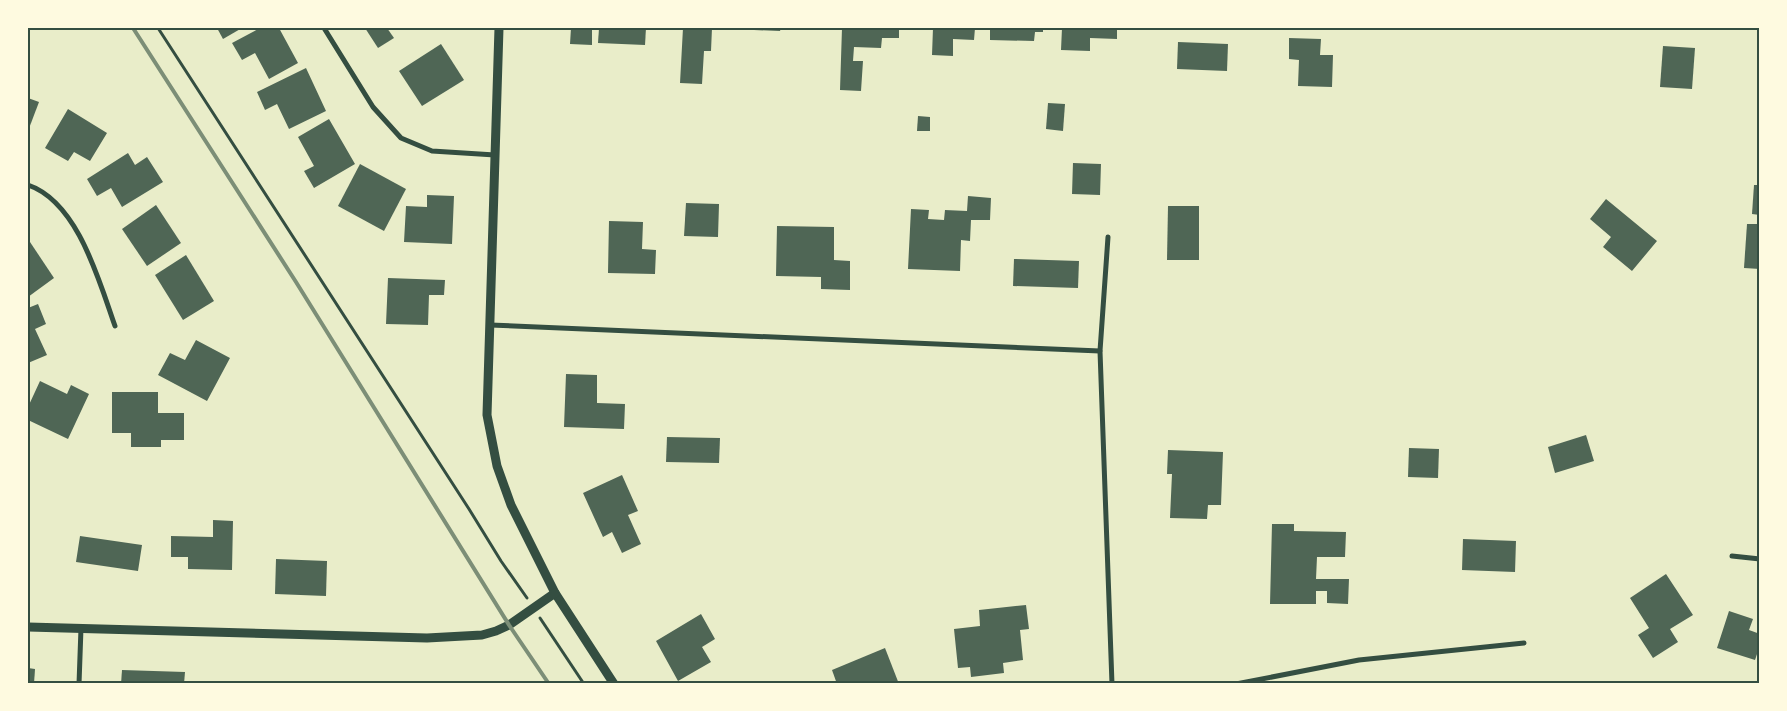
<svg xmlns="http://www.w3.org/2000/svg" width="1787" height="711" font-family="'Space Grotesk',sans-serif">
<style>
.building{fill:#4f6655}
.lines{fill:none;stroke-linecap:round;stroke-linejoin:round}
.path{stroke:#344e41;stroke-width:3}
.minor{stroke:#344e41;stroke-width:5}
.tertiary{stroke:#344e41;stroke-width:9}
.rail{stroke:#7c8e77;stroke-width:4}
.neatline{fill:none;stroke:#344e41;stroke-width:2}
</style>
<rect width="100%" height="100%" fill="#e9edc9"/>
<g class="building">
<path d="M 217,28 L 242,28 L 223,39 Z"/>
<path d="M 260,28 L 279,28 L 298,63 L 269,79 L 255,53 L 242,60 L 232,43 Z"/>
<path d="M 365,28 L 387,28 L 394,38 L 378,48 Z"/>
<path d="M 571,28 L 592,28 L 592,45 L 570,44 Z"/>
<path d="M 599,28 L 646,28 L 645,45 L 598,43 Z"/>
<path d="M 683,28 L 712,28 L 711,51 L 704,51 L 702,84 L 680,83 Z"/>
<path d="M 754,28 L 781,28 L 780,31 L 754,30 Z"/>
<path d="M 842,28 L 899,28 L 899,38 L 882,38 L 881,48 L 854,47 L 853,61 L 863,61 L 861,91 L 840,90 Z"/>
<path d="M 933,28 L 975,28 L 974,40 L 953,39 L 953,56 L 932,55 Z"/>
<path d="M 990,28 L 1043,28 L 1043,32 L 1035,32 L 1034,41 L 990,40 Z"/>
<path d="M 1062,28 L 1117,28 L 1117,39 L 1090,38 L 1090,51 L 1061,50 Z"/>
<path d="M 1289,38 L 1321,39 L 1320,55 L 1333,55 L 1332,87 L 1298,86 L 1299,60 L 1289,59 Z"/>
<path d="M 1178,42 L 1228,44 L 1227,71 L 1177,69 Z"/>
<path d="M 441,44 L 464,80 L 422,106 L 399,71 Z"/>
<path d="M 1663,46 L 1695,48 L 1692,89 L 1660,87 Z"/>
<path d="M 306,68 L 326,111 L 289,129 L 277,104 L 265,110 L 257,92 Z"/>
<path d="M 28,98 L 39,102 L 28,131 Z"/>
<path d="M 1048,103 L 1065,104 L 1063,131 L 1046,129 Z"/>
<path d="M 68,109 L 107,133 L 90,161 L 74,152 L 68,161 L 45,148 Z"/>
<path d="M 918,116 L 930,117 L 930,131 L 917,131 Z"/>
<path d="M 329,119 L 355,164 L 314,188 L 304,171 L 314,166 L 298,137 Z"/>
<path d="M 128,153 L 135,165 L 147,157 L 163,182 L 122,207 L 111,188 L 97,196 L 87,179 Z"/>
<path d="M 1073,163 L 1101,164 L 1100,195 L 1072,194 Z"/>
<path d="M 360,164 L 406,189 L 384,231 L 338,206 Z"/>
<path d="M 1754,185 L 1760,185 L 1760,215 L 1752,214 Z"/>
<path d="M 427,195 L 454,196 L 452,244 L 404,242 L 406,206 L 427,207 Z"/>
<path d="M 968,196 L 991,198 L 990,220 L 971,220 L 970,241 L 961,240 L 960,271 L 908,269 L 911,209 L 929,210 L 928,219 L 944,220 L 945,210 L 967,211 Z"/>
<path d="M 1606,199 L 1657,241 L 1632,271 L 1603,247 L 1611,237 L 1590,219 Z"/>
<path d="M 686,203 L 719,204 L 718,237 L 684,236 Z"/>
<path d="M 156,205 L 181,243 L 147,266 L 122,229 Z"/>
<path d="M 1168,206 L 1199,206 L 1199,260 L 1167,260 Z"/>
<path d="M 609,221 L 643,222 L 642,249 L 656,250 L 655,274 L 608,273 Z"/>
<path d="M 1747,224 L 1760,224 L 1760,269 L 1744,268 Z"/>
<path d="M 777,226 L 834,227 L 834,260 L 850,261 L 850,290 L 821,289 L 821,277 L 776,276 Z"/>
<path d="M 28,239 L 54,278 L 28,297 Z"/>
<path d="M 186,255 L 214,301 L 183,320 L 155,275 Z"/>
<path d="M 1014,259 L 1079,261 L 1078,288 L 1013,286 Z"/>
<path d="M 388,278 L 445,280 L 444,295 L 429,295 L 428,325 L 386,324 Z"/>
<path d="M 38,304 L 46,324 L 35,329 L 47,355 L 28,363 L 28,308 Z"/>
<path d="M 196,340 L 230,358 L 207,401 L 158,375 L 170,353 L 185,360 Z"/>
<path d="M 566,374 L 597,375 L 597,403 L 625,404 L 624,429 L 564,427 Z"/>
<path d="M 40,381 L 67,394 L 71,385 L 89,394 L 68,439 L 28,420 L 28,407 Z"/>
<path d="M 112,392 L 158,392 L 158,413 L 184,413 L 184,440 L 161,440 L 161,447 L 131,447 L 131,433 L 112,433 Z"/>
<path d="M 1586,435 L 1594,461 L 1555,473 L 1548,447 Z"/>
<path d="M 667,437 L 720,438 L 719,463 L 666,462 Z"/>
<path d="M 1409,448 L 1439,449 L 1438,478 L 1408,477 Z"/>
<path d="M 1168,450 L 1223,452 L 1221,505 L 1208,505 L 1207,519 L 1170,518 L 1172,474 L 1167,474 Z"/>
<path d="M 622,475 L 638,511 L 628,515 L 641,544 L 622,553 L 612,532 L 603,537 L 583,493 Z"/>
<path d="M 213,520 L 233,521 L 232,570 L 188,569 L 188,557 L 171,557 L 171,536 L 213,537 Z"/>
<path d="M 1272,524 L 1294,524 L 1294,531 L 1346,532 L 1345,557 L 1317,557 L 1316,579 L 1349,579 L 1348,604 L 1327,603 L 1327,591 L 1316,591 L 1316,604 L 1270,604 Z"/>
<path d="M 80,536 L 142,545 L 138,571 L 76,562 Z"/>
<path d="M 1463,539 L 1516,541 L 1515,572 L 1462,570 Z"/>
<path d="M 276,559 L 327,561 L 326,596 L 275,594 Z"/>
<path d="M 1666,574 L 1693,615 L 1670,629 L 1678,642 L 1653,658 L 1638,635 L 1649,628 L 1630,598 Z"/>
<path d="M 1026,605 L 1029,629 L 1020,630 L 1023,660 L 1003,663 L 1004,673 L 971,677 L 970,667 L 958,668 L 954,629 L 980,626 L 979,610 Z"/>
<path d="M 1729,611 L 1753,619 L 1749,630 L 1760,634 L 1760,645 L 1755,660 L 1717,648 Z"/>
<path d="M 701,614 L 715,639 L 702,647 L 711,662 L 678,681 L 656,641 Z"/>
<path d="M 885,648 L 899,684 L 837,684 L 832,670 Z"/>
<path d="M 28,668 L 35,669 L 34,684 L 28,684 Z"/>
<path d="M 122,670 L 185,672 L 184,684 L 121,684 Z"/>
</g>
<g class="lines">
<g class="path">
<path d="M 158,28 L 469,509 L 501,561 L 527,598"/>
<path d="M 540,618 L 584,684"/>
</g>
<g class="minor">
<path d="M 324,28 L 373,107 L 401,138 L 432,151 L 495,155"/>
<path d="M 28,185 C 78,202 99,281 115,326"/>
<path d="M 1108,237 L 1100,351 L 1112,684"/>
<path d="M 490,325 L 1100,351"/>
<path d="M 1732,556 L 1760,559"/>
<path d="M 79,684 L 81,628"/>
<path d="M 1236,684 L 1359,660 L 1524,643"/>
</g>
<g class="tertiary">
<path d="M 499,28 L 487,415 L 497,466 L 511,505 L 555,593 L 614,684"/>
<path d="M 28,627 L 427,638 L 482,635 L 496,631 L 509,625 L 555,593"/>
</g>
<path class="rail" d="M 133,28 L 296,282 L 509,625 L 549,684"/>
</g>
<rect width="1787" height="711" fill="none" stroke="#fefae0" stroke-width="58"/>
<rect x="29" y="29" width="1729" height="653" class="neatline"/>
</svg>
